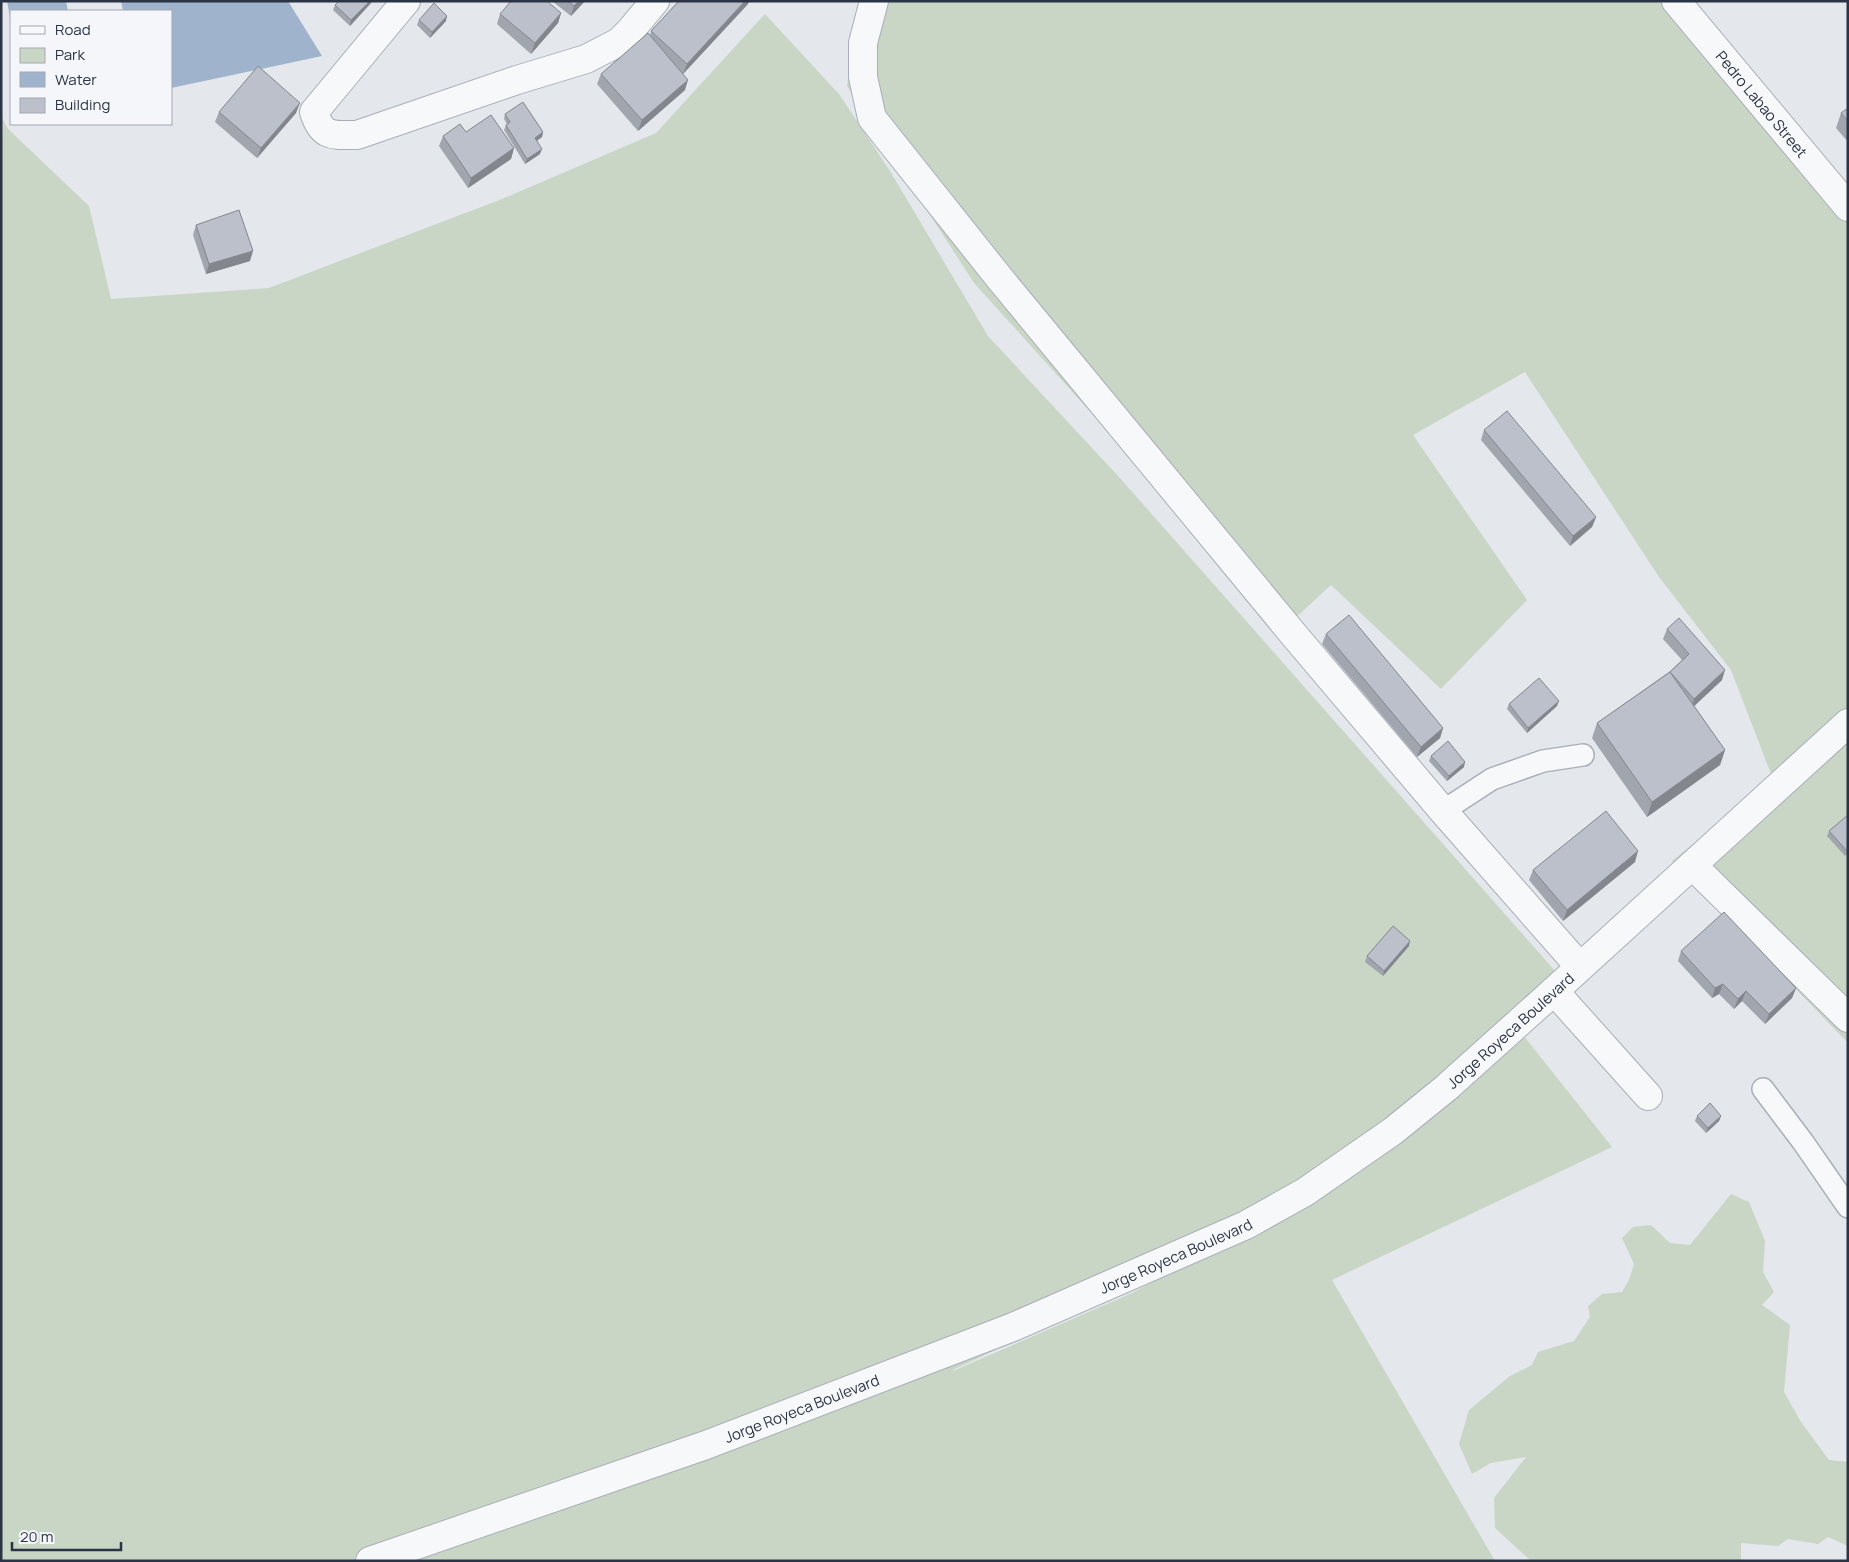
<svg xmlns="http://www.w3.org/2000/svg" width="1849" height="1562" font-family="Manrope,sans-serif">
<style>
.green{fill:#c9d6c5;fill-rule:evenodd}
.water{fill:#9fb4cc}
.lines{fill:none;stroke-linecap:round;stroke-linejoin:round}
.service-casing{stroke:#a9aeb7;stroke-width:24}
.minor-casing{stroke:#a9aeb7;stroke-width:30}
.tertiary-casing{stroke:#a9aeb7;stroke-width:30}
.service{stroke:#f7f8fa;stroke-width:21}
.minor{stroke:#f7f8fa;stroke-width:28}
.tertiary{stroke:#f7f8fa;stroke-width:28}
.wall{fill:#a1a5ae}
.shaded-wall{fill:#83868d}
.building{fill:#bbc0ca;stroke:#83868d}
.labels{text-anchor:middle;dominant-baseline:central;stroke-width:4;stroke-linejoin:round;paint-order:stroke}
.street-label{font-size:15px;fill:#2b3445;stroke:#f4f6f9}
</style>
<rect width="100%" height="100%" fill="#e4e7ec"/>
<g class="green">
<path d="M 861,1 L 1664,1 L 1848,209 L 1848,708 L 1771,774 L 1731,670 L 1659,577 L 1525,372 L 1413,435 L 1527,600 L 1441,689 L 1331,585 L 1277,635 L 1132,458 L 974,283 L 847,86 Z"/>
<path d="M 765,14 L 839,94 L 890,171 L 988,336 L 1119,477 L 1557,973 L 1507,1015 L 1612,1147 L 1332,1280 L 1495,1561 L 1,1561 L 1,116 L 8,129 L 89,206 L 111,299 L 269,288 L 502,199 L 656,133 ZM 1250,1229 L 1132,1293 L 953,1371 L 953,1370 Z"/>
<path d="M 1848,719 L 1848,1043 L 1672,861 Z"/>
<path d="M 1731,1194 L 1749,1202 L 1765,1241 L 1763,1272 L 1774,1292 L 1762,1305 L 1790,1325 L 1784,1392 L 1801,1422 L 1829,1460 L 1848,1462 L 1848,1546 L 1828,1537 L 1818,1544 L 1788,1539 L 1778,1546 L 1741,1543 L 1741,1561 L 1531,1561 L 1495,1528 L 1494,1498 L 1526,1457 L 1491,1463 L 1472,1474 L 1459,1444 L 1469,1410 L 1510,1376 L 1532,1365 L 1538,1352 L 1574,1341 L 1590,1317 L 1588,1306 L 1602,1294 L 1622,1292 L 1629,1280 L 1634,1264 L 1622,1238 L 1633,1227 L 1651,1225 L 1670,1243 L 1690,1245 Z"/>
</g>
<g class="water">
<path d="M 7,1 L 66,1 L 68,11 L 11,11 L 11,23 Z"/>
<path d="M 121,1 L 288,1 L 322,56 L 171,88 L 171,11 L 123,11 Z"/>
</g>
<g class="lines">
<g class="service-casing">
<g id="service">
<path d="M 1443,811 L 1492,779 L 1543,761 L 1583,755"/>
<path d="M 1763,1089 L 1803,1142 L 1848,1207"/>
</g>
</g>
<g class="minor-casing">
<g id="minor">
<path d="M 406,1 L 314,112 C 322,138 333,135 357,135 L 517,80 L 586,59 L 619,42 L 630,31 L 655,1"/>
<path d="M 874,1 L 863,43 L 863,77 L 872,118 L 1001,280 L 1294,635 L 1443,811 L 1580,967"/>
<path id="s1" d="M 1676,1 L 1848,207"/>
<path d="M 1692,865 L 1848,1018"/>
<path d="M 1554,991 L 1648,1096"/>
</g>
</g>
<g class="tertiary-casing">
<g id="tertiary">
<path id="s2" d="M 370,1561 L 706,1445 L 1013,1327 L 1246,1225 L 1305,1192 L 1393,1131 L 1446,1088 L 1554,991 L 1848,723"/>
</g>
</g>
<use href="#service" class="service"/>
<use href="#minor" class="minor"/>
<use href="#tertiary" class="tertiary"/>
</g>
<g class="wall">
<path d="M 339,1 L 371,1 L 371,3 L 350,26 L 333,10 L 335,5 Z"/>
<path d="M 552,1 L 585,1 L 571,16 Z"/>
<path d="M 679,1 L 749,1 L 748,4 L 683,74 L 685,90 L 638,131 L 597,84 L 601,74 L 650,36 L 651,31 Z"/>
<path d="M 561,13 L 558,23 L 531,54 L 497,24 L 500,14 Z"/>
<path d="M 419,20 L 446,21 L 430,38 L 417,25 Z"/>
<path d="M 1848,108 L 1848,142 L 1836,128 L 1841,113 Z"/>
<path d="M 219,112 L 296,113 L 257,158 L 215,122 Z"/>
<path d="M 505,114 L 543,132 L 542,137 L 537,141 L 540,154 L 525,164 L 504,130 L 506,125 L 507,124 L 504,119 Z"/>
<path d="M 466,132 L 514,148 L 511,159 L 468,188 L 439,146 L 443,136 Z"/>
<path d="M 196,225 L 250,261 L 206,274 L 193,235 Z"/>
<path d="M 1484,430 L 1596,517 L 1592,527 L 1570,546 L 1481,440 Z"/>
<path d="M 1667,629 L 1722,680 L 1694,706 L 1725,750 L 1720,765 L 1647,817 L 1592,738 L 1597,723 L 1669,672 L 1682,660 L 1663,639 Z"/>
<path d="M 1326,634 L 1443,728 L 1440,738 L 1417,757 L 1322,644 Z"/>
<path d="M 1509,704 L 1557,706 L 1527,733 L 1507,709 Z"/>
<path d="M 1431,756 L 1464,767 L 1447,781 L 1429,761 Z"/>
<path d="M 1848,815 L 1848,854 L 1845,856 L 1827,836 L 1829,831 Z"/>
<path d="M 1635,862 L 1563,921 L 1529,880 L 1533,870 Z"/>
<path d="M 1409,946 L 1383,976 L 1365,962 L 1367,956 Z"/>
<path d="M 1681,951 L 1796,988 L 1792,998 L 1765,1024 L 1742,1001 L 1734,1009 L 1719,994 L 1712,998 L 1678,961 Z"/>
<path d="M 1697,1116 L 1721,1116 L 1719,1121 L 1706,1133 L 1695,1121 Z"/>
</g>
<g class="shaded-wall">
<path d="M 370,1 L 371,1 L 371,3 L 350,26 L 351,20 Z"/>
<path d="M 579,1 L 585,1 L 571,16 L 574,6 Z"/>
<path d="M 745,1 L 749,1 L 748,4 L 683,74 L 687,64 Z"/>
<path d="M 561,13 L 558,23 L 531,54 L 535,43 Z"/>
<path d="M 447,16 L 446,21 L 430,38 L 432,32 Z"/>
<path d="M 688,80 L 685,90 L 638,131 L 642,120 Z"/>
<path d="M 300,103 L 296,113 L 257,158 L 261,148 Z"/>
<path d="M 543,132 L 542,137 L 533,143 L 535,138 Z"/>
<path d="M 514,148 L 511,159 L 468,188 L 471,178 Z"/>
<path d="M 542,149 L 540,154 L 525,164 L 527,159 Z"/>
<path d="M 253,251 L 250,261 L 206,274 L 209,264 Z"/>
<path d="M 1596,517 L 1592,527 L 1570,546 L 1573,536 Z"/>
<path d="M 1725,670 L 1722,680 L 1691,709 L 1694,699 Z"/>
<path d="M 1559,701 L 1557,706 L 1527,733 L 1528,728 Z"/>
<path d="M 1443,728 L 1440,738 L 1417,757 L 1421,747 Z"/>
<path d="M 1725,750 L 1720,765 L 1647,817 L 1652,802 Z"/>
<path d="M 1465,762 L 1464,767 L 1447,781 L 1449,776 Z"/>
<path d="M 1638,851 L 1635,862 L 1563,921 L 1567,910 Z"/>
<path d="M 1410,941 L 1409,946 L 1383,976 L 1384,971 Z"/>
<path d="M 1723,984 L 1719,994 L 1712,998 L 1715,988 Z"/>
<path d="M 1796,988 L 1792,998 L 1765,1024 L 1769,1014 Z"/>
<path d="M 1746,991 L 1742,1001 L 1734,1009 L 1738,999 Z"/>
<path d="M 1721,1116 L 1719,1121 L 1706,1133 L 1708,1128 Z"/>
</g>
<g class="building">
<path d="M 339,1 L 370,1 L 351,20 L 335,5 Z"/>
<path d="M 511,1 L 547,1 L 561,13 L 535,43 L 500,14 Z"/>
<path d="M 568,1 L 579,1 L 574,6 Z"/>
<path d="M 679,1 L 745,1 L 687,64 L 651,31 Z"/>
<path d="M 434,3 L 447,16 L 432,32 L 419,20 Z"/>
<path d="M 648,33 L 688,80 L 642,120 L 601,74 Z"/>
<path d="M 258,66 L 300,103 L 261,148 L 219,112 Z"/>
<path d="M 523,102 L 543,132 L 535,138 L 542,149 L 527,159 L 506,125 L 510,122 L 505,114 Z"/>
<path d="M 1848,108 L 1848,121 L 1841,113 Z"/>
<path d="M 491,115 L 514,148 L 471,178 L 443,136 L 460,124 L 466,132 Z"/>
<path d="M 239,210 L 253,251 L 209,264 L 196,225 Z"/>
<path d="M 1507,411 L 1596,517 L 1573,536 L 1484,430 Z"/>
<path d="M 1349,615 L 1443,728 L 1421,747 L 1326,634 Z"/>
<path d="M 1679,618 L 1725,670 L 1694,699 L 1670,672 L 1689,654 L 1667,629 Z"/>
<path d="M 1670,672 L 1725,750 L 1652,802 L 1597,723 Z"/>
<path d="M 1539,678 L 1559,701 L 1528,728 L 1509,704 Z"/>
<path d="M 1448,741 L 1465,762 L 1449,776 L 1431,756 Z"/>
<path d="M 1606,811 L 1638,851 L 1567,910 L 1533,870 Z"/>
<path d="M 1848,815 L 1848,851 L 1847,851 L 1829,831 Z"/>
<path d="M 1724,912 L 1796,988 L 1769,1014 L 1746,991 L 1738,999 L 1723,984 L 1715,988 L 1681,951 Z"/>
<path d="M 1393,926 L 1410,941 L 1384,971 L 1367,956 Z"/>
<path d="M 1710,1103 L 1721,1116 L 1708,1128 L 1697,1116 Z"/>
</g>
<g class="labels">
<g class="street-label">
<text stroke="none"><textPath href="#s1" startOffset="134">Pedro Labao Street</textPath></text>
<text stroke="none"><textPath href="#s2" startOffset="1268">Jorge Royeca Boulevard</textPath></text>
<text stroke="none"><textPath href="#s2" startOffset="862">Jorge Royeca Boulevard</textPath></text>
<text stroke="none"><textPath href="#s2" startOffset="458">Jorge Royeca Boulevard</textPath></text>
</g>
</g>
<rect width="1849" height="1562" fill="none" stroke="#2b3445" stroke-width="5"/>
<rect x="10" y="10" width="162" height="115" fill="#f4f6f9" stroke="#a4a8b1"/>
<rect x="20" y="26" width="25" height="8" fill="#f7f8fa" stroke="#a4a8b1"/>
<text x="55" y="35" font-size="15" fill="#2b3445">Road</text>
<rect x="20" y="48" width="25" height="15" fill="#c9d6c5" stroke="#a4a8b1"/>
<text x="55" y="60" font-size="15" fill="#2b3445">Park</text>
<rect x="20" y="72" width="25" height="15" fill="#9fb4cc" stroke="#a4a8b1"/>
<text x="55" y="85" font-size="15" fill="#2b3445">Water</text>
<rect x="20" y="98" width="25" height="15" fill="#bbc0ca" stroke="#a4a8b1"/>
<text x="55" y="110" font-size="15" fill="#2b3445">Building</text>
<path d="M12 1542v8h109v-8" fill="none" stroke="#2b3445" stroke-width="2.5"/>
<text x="20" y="1542" font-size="15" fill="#2b3445" stroke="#f4f6f9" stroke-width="4" paint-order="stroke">20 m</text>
</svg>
